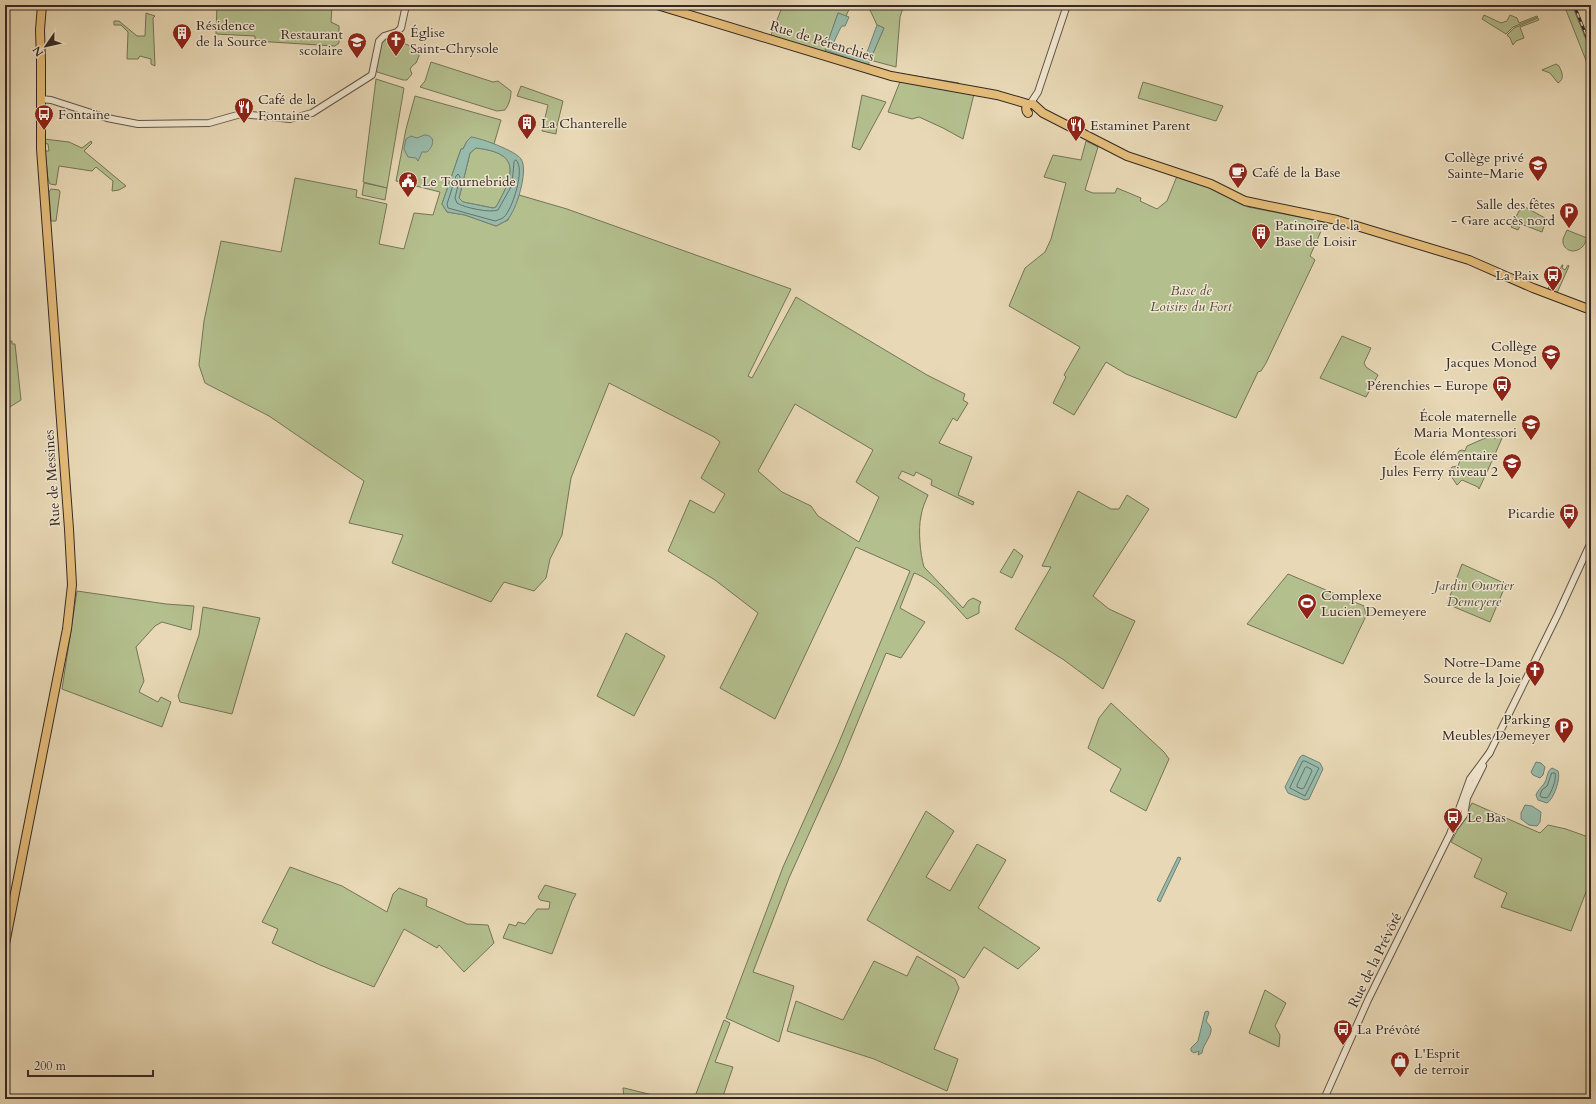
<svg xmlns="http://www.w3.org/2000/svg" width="1596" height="1104" font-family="Cardo,serif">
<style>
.green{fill:#b4bf8e;stroke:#747458;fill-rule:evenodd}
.water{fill:#98baaa;stroke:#708074;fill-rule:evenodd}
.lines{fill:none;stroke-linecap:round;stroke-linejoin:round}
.shore{stroke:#667266;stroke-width:1}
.minor-casing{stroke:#625548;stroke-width:8}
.major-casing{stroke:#352923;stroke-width:10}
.minor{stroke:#f0e6cf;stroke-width:6}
.major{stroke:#e4bc7a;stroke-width:8}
.rail-casing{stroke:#352923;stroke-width:3}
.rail{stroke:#f0e6cf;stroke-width:1.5;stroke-dasharray:4.5;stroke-linecap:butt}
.labels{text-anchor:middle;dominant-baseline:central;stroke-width:3;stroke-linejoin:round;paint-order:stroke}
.poi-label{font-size:14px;fill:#352923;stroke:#f0e6cf;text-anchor:start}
.street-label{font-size:14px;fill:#352923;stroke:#f0e6cf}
.park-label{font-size:14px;font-style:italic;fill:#554e3e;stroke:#f0e6cf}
</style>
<rect width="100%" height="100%" fill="#e8d8b5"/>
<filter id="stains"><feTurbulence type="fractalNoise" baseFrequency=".005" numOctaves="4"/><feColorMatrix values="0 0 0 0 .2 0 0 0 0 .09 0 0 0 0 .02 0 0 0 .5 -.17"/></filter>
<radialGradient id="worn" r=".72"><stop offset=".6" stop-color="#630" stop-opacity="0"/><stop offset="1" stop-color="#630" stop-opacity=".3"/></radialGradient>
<g class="green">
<path d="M 217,5 L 332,5 L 331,22 L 339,26 L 339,43 L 335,46 L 255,41 L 255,36 L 216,34 Z"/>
<path d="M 783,5 L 851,5 L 846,16 L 838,13 L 825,53 L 771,35 Z"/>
<path d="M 857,5 L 904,5 L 900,17 L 896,67 L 870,60 L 884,28 L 877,25 L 870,10 Z"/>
<path d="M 1564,5 L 1572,5 L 1591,52 L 1591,73 Z"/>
<path d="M 146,13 L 155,16 L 153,18 L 155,66 L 151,64 L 151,59 L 140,56 L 138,59 L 127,59 L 128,32 L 121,25 L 114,25 L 114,21 L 119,21 L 137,36 L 145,36 Z"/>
<path d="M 1484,15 L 1501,23 L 1507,21 L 1510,15 L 1517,18 L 1519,23 L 1537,16 L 1538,17 L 1513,27 L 1506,34 L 1482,19 Z"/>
<path d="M 1538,18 L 1539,20 L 1520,27 L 1524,38 L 1516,41 L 1513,45 L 1510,38 L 1507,35 L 1514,28 Z"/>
<path d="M 390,37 L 417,49 L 419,51 L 419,56 L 416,63 L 413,65 L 410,69 L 412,74 L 407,80 L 403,80 L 377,72 L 375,69 C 377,59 377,39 390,37 Z"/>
<path d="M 431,62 L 493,82 L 498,81 L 511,91 C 511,97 509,105 505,110 L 497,111 L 420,87 L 425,81 Z"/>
<path d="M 1556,64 L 1559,66 C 1562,72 1565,79 1558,83 L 1550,73 L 1542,70 Z"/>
<path d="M 903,74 L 959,83 L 957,91 L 974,94 L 963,139 L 943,128 L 919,117 L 912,119 L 888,112 Z"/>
<path d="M 376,79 L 404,88 L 387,188 L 363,182 Z"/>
<path d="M 1143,82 L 1223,106 L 1216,121 L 1138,98 Z"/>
<path d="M 521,86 L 563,101 L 557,126 L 556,134 L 542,131 L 548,105 L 517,96 Z"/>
<path d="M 862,95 L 886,102 L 860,150 L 852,147 Z"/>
<path d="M 415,96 L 501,120 L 494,144 L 471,137 L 467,141 L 463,149 L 461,149 L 442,204 L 447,212 L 465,215 L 496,226 L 508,220 L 519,195 L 567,209 L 791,289 L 748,376 L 752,378 L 796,297 L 927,375 L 965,394 L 963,400 L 968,403 L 957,421 L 953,418 L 939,443 L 972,457 L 958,495 L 974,502 L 973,505 L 931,485 L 932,480 L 916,472 L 914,476 L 902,471 L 898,478 L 928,495 C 925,502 922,509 921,516 C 918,529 920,554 924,567 L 963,608 L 968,601 L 973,598 L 981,602 L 979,606 L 979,613 L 967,619 C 954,605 933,579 914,573 L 900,608 L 925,622 L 901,658 L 886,653 L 840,765 L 789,878 L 753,972 L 794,986 L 779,1042 L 726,1018 L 783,867 L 837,747 L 910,571 L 856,547 L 775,719 L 720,688 L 758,613 L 715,580 L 668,551 L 690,500 L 714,513 L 725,494 L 701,478 L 720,442 L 714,437 L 609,383 L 571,478 L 562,535 L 550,559 L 546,578 L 534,591 L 504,582 L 491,602 L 392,563 L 403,535 L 349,523 L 364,481 L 269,416 L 205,383 L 199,365 L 204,321 L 221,241 L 281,252 L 295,178 L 357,190 L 356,197 L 387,204 L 379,244 L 404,249 L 414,213 L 433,215 L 440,192 L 396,181 L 406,129 ZM 795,404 L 873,450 L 856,482 L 879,497 L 859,542 L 818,516 L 811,506 L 782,492 L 758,471 Z"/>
<path d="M 44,139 L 69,142 L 82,148 L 91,141 L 92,143 L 84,151 L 126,186 L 119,190 L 112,191 L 113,181 L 96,167 L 92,171 L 59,166 L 56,185 L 50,184 L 48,179 L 45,151 L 49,151 L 48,144 L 44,143 Z"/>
<path d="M 1086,141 L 1098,147 L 1085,190 L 1093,193 L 1115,193 L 1117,188 L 1141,198 L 1140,201 L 1157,209 L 1167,201 L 1177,176 L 1211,188 L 1248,207 L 1325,222 L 1310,256 L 1315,260 L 1266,363 L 1261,371 L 1258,372 L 1236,418 L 1126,374 L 1106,362 L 1074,415 L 1053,403 L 1066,377 L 1064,375 L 1080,347 L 1009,306 L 1025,268 L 1045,252 L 1051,239 L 1066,183 L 1044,177 L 1053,155 L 1081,160 Z"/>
<path d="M 476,148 C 522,153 514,175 496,207 L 493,208 L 463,202 L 459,198 L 470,153 Z"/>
<path d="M 364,183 L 387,188 L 385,200 L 362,195 Z"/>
<path d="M 51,189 L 59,190 L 60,192 L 56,221 L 51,221 L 49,192 Z"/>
<path d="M 1525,207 L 1545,218 L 1546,220 L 1542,232 L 1521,224 L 1518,230 L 1511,227 L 1519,211 Z"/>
<path d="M 1567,230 L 1587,238 C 1582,257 1561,253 1563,239 C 1564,236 1566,233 1567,230 Z"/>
<path d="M 1562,265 L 1563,265 L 1562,268 L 1565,270 L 1568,265 L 1569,266 L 1557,293 L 1548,289 L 1554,275 L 1557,277 Z"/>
<path d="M 1342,336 L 1371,348 L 1364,363 L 1366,367 L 1378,375 L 1366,397 L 1320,378 Z"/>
<path d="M 12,341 L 12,344 L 15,344 L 21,400 L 5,410 L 5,342 Z"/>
<path d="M 1500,435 L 1503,436 L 1487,472 L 1484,471 L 1483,473 L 1486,474 L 1479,489 L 1478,487 L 1462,480 L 1457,485 L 1451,476 L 1448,469 L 1450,470 L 1452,467 L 1458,466 L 1460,461 L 1456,457 L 1459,451 L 1462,450 L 1465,451 L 1467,446 L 1490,436 L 1495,439 L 1496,436 Z"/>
<path d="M 1078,491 L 1111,509 L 1119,509 L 1127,495 L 1149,509 L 1093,596 L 1109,609 L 1135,621 L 1103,689 L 1064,660 L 1015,629 L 1051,567 L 1042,566 Z"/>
<path d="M 1014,549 L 1023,556 L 1012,578 L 1000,572 Z"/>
<path d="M 1462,564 L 1506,584 L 1490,622 L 1447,604 Z"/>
<path d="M 1288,574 L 1364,606 L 1366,616 L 1343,664 L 1247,624 Z"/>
<path d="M 77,591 L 166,604 L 194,606 L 191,630 L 162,622 L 155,626 L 136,647 L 144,681 L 139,692 L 158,702 L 161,697 L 171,702 L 162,727 L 62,689 Z"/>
<path d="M 203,607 L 260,618 L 232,714 L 180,702 L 178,696 L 199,635 Z"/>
<path d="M 626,633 L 665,656 L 634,716 L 597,696 Z"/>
<path d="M 1111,703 L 1164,752 L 1169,759 L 1146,811 L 1110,791 L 1121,769 L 1088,748 L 1099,718 Z"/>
<path d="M 1472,803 L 1540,833 L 1548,825 L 1566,829 L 1591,838 L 1591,879 L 1571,931 L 1501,907 L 1507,893 L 1474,877 L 1482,859 L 1451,842 Z"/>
<path d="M 926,811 L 954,831 L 926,877 L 950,891 L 977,844 L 1006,860 L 978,908 L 1040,948 L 1018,969 L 984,947 L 964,978 L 867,920 Z"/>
<path d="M 290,867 L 342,886 L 387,912 L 393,894 L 399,888 L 427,899 L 426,906 L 467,924 L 488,925 L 494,943 L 464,972 L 439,945 L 437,948 L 404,929 L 374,987 L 320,965 L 272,943 L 278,929 L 262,922 Z"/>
<path d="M 545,885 L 576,894 L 572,901 L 552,954 L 503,938 L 509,924 L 516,926 L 518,922 L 525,924 L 537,909 L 549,909 L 550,902 L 540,900 L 538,897 Z"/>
<path d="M 917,956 L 955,979 L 959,988 L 934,1049 L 958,1059 L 947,1091 L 874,1059 L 787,1031 L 796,1001 L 843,1020 L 874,961 L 907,976 Z"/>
<path d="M 1265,990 L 1286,1003 L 1275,1026 L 1280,1035 L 1279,1047 L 1249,1033 Z"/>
<path d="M 724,1020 L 730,1023 L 715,1062 L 733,1067 L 722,1099 L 694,1099 Z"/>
<path d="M 623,1088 L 624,1088 L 669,1099 L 624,1099 Z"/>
</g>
<g class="water">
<path d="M 838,13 L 849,17 L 845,26 L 842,26 L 840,29 L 832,46 L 859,56 L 866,55 L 877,25 L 884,28 L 868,65 L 825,50 Z"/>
<path d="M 424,135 C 436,135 434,146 427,152 L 422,152 L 418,161 L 416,158 L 408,157 L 404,149 L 406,139 L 411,136 L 417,138 Z"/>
<path d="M 471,137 C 481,138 516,151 521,159 C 529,170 516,212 507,220 C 504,222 500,224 496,226 L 465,215 L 447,212 L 442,204 L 461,149 L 463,149 L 467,141 ZM 476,148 C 522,153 514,175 496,207 L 493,208 L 463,202 L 459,198 L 470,153 Z"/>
<path d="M 1303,755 L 1320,763 L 1323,769 L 1309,799 L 1305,800 L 1288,793 L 1285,787 L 1300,757 Z"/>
<path d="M 1536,762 L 1541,763 L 1545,767 L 1543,775 L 1540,778 L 1533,775 L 1531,772 Z"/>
<path d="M 1552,768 L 1558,771 C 1561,778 1554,799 1547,803 L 1538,800 L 1536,795 C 1538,790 1540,789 1543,785 C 1548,780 1546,771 1552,768 Z"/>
<path d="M 1525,805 L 1532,806 L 1541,812 L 1540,822 L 1537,826 L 1529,825 L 1521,819 L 1521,813 Z"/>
<path d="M 1178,857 L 1181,858 L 1160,902 L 1157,900 Z"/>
<path d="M 1208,1011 L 1209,1013 L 1206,1021 C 1207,1023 1209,1024 1210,1026 C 1215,1033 1202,1045 1202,1053 L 1198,1055 L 1199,1051 L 1194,1053 L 1191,1051 L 1191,1048 L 1198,1041 L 1205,1012 Z"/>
</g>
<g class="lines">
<g class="shore">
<path d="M 516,160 C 526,168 512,210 504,217 C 502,219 498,220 495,221 L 448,208 L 447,204 L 456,176 L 458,174 L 460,177 L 455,198 L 457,203 C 465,208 490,213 498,210 L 512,185 L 514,162 Z"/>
<path d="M 1303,761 L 1305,761 L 1319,768 L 1305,796 L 1290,788 Z"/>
<path d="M 1307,767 L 1311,769 L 1312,771 L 1304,788 L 1302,789 L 1297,787 L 1297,785 L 1305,768 Z"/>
<path d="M 1552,773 L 1555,773 C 1557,780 1551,793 1547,798 L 1541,797 L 1540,795 L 1542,790 L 1547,786 Z"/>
</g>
<g class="minor-casing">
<g id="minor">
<path d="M 40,99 L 51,100 L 107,118 L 138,124 L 209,123 L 241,114 L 290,119 L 312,113 L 372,75 L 379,41 L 384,36 L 397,32 L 401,28 L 406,5"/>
<path d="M 1030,104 L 1038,92 L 1067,5"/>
<path d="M 1489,754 L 1558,614 L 1591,542"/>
<path d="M 1456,826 L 1464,815 L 1467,798 L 1483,766"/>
<path d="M 1324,1099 L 1368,1000 L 1450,834 L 1470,779 L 1490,752"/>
</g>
</g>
<g class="major-casing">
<g id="major">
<path d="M 657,5 L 891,76 L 997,95 L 1028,104"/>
<path d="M 1028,113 C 1025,110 1026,106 1029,104 L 1033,104 L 1043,113 L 1127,156 L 1211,184 L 1245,201 L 1337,220 L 1469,260 L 1533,288 L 1591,310"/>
<path d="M 5,944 L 67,629 L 72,585 L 69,529 L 41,149 L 41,61 L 40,30 L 42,5"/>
</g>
</g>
<use href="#minor" class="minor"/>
<use href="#major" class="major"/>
<g class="rail-casing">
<path id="rail" d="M 1574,5 L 1591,47"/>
</g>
<use href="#rail" class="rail"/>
</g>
<defs>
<g id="building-pin" transform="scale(1)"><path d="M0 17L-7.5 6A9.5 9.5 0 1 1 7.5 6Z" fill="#8f2418" stroke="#f0e6cf"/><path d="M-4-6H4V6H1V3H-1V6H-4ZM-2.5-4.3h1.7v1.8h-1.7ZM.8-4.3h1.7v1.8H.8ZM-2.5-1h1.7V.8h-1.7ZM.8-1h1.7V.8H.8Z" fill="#fff"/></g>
<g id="church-pin" transform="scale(1)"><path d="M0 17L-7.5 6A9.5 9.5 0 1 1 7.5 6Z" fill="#8f2418" stroke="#f0e6cf"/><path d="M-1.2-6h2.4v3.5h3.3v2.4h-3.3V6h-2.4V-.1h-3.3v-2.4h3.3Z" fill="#fff"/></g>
<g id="school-pin" transform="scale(1)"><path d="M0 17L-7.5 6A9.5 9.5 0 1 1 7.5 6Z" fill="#8f2418" stroke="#f0e6cf"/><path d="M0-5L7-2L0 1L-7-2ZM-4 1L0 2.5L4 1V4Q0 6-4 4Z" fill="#fff"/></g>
<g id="restaurant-pin" transform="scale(1)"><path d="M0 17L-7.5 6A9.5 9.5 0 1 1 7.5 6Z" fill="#8f2418" stroke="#f0e6cf"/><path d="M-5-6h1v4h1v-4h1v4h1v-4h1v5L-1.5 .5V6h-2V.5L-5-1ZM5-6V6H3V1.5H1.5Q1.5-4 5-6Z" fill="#fff"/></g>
<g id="bus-pin" transform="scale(1)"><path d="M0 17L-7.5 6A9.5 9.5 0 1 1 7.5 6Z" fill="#8f2418" stroke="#f0e6cf"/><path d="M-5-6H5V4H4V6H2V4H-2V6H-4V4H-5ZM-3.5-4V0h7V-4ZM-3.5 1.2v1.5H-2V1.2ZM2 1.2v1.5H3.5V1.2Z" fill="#fff"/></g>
<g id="cafe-pin" transform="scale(1)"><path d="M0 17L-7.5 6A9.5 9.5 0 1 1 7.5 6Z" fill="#8f2418" stroke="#f0e6cf"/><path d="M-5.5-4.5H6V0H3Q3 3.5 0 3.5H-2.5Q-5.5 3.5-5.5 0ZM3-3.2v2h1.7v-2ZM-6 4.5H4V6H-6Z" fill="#fff"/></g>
<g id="civic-pin" transform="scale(1)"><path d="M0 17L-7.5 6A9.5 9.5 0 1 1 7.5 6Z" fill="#8f2418" stroke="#f0e6cf"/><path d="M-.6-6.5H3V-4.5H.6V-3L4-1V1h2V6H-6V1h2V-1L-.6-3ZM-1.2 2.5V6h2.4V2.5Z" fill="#fff"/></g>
<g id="parking-pin" transform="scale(1)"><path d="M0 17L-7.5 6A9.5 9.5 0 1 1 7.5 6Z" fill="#8f2418" stroke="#f0e6cf"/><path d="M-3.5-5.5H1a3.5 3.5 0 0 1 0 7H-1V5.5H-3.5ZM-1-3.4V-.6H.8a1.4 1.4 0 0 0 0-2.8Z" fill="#fff"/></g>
<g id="stadium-pin" transform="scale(1)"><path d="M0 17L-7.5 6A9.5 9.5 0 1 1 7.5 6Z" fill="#8f2418" stroke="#f0e6cf"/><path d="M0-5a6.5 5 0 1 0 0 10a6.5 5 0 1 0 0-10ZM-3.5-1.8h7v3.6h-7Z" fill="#fff"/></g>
<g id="shop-pin" transform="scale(1)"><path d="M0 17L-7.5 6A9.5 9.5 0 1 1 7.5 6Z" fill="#8f2418" stroke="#f0e6cf"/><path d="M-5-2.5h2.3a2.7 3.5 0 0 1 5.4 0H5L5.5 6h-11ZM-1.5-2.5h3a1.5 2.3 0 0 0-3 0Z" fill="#fff"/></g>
</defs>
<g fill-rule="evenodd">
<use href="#building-pin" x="182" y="33"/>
<use href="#church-pin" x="396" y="40"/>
<use href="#school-pin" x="357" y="42"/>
<use href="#restaurant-pin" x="244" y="107"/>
<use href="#bus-pin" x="44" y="114"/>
<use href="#building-pin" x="527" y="123"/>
<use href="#restaurant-pin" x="1076" y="125"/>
<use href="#school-pin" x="1538" y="165"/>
<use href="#cafe-pin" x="1238" y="172"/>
<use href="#civic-pin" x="408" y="181"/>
<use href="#parking-pin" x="1569" y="212"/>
<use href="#building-pin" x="1261" y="233"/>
<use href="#bus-pin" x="1553" y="275"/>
<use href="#school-pin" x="1551" y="354"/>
<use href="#bus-pin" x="1502" y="385"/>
<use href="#school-pin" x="1531" y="424"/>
<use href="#school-pin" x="1512" y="463"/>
<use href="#bus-pin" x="1569" y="513"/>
<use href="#stadium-pin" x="1307" y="603"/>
<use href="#church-pin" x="1535" y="670"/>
<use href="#parking-pin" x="1564" y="727"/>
<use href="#bus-pin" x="1453" y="817"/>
<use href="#bus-pin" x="1343" y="1029"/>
<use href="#shop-pin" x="1400" y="1061"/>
</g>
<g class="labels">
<g class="poi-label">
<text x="196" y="25">Résidence<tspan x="196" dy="16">de la Source</tspan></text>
<text x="410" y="32">Église<tspan x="410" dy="16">Saint-Chrysole</tspan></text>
<text x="343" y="34" text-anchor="end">Restaurant<tspan x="343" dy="16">scolaire</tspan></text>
<text x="258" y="99">Café de la<tspan x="258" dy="16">Fontaine</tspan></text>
<text x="58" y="114">Fontaine</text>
<text x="541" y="123">La Chanterelle</text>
<text x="1090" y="125">Estaminet Parent</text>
<text x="1524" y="157" text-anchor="end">Collège privé<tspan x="1524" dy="16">Sainte-Marie</tspan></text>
<text x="1252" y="172">Café de la Base</text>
<text x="422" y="181">Le Tournebride</text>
<text x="1555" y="204" text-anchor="end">Salle des fêtes<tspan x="1555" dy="16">- Gare accès nord</tspan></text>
<text x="1275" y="225">Patinoire de la<tspan x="1275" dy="16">Base de Loisir</tspan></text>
<text x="1539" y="275" text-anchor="end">La Paix</text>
<text x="1537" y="346" text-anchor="end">Collège<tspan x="1537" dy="16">Jacques Monod</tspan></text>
<text x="1488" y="385" text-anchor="end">Pérenchies – Europe</text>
<text x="1517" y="416" text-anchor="end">École maternelle<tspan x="1517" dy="16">Maria Montessori</tspan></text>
<text x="1498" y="455" text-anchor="end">École élémentaire<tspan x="1498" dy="16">Jules Ferry niveau 2</tspan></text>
<text x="1555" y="513" text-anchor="end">Picardie</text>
<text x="1321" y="595">Complexe<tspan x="1321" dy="16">Lucien Demeyere</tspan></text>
<text x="1521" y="662" text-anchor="end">Notre-Dame<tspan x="1521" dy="16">Source de la Joie</tspan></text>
<text x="1550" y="719" text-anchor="end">Parking<tspan x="1550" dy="16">Meubles Demeyer</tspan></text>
<text x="1467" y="817">Le Bas</text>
<text x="1357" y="1029">La Prévôté</text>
<text x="1414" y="1053">L'Esprit<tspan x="1414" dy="16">de terroir</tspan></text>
</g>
<g class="street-label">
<text transform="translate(822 41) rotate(17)">Rue de Pérenchies</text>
<text transform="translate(52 478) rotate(-94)">Rue de Messines</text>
<text transform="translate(1375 960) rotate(-64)">Rue de la Prévôté</text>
</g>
<g class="park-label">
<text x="1191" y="290">Base de<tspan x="1191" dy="16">Loisirs du Fort</tspan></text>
<text x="1474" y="585">Jardin Ouvrier<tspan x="1474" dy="16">Demeyere</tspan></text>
</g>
</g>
<rect width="1596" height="1104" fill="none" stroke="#e8d8b5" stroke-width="20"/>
<rect x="6" y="6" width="1584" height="1092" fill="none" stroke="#352923" stroke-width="2"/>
<rect x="10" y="10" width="1576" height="1084" fill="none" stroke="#352923"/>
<g transform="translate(46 46) rotate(236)" stroke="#f0e6cf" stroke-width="3" paint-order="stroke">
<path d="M0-3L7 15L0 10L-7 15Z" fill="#352923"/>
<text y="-6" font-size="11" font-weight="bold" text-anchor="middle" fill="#352923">N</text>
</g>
<path d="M28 1070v6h125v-6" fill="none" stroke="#352923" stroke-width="2"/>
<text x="34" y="1070" font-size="12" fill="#352923" stroke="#f0e6cf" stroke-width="3" paint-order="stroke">200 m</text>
<rect width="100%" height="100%" filter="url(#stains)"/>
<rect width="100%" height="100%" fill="url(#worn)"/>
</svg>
